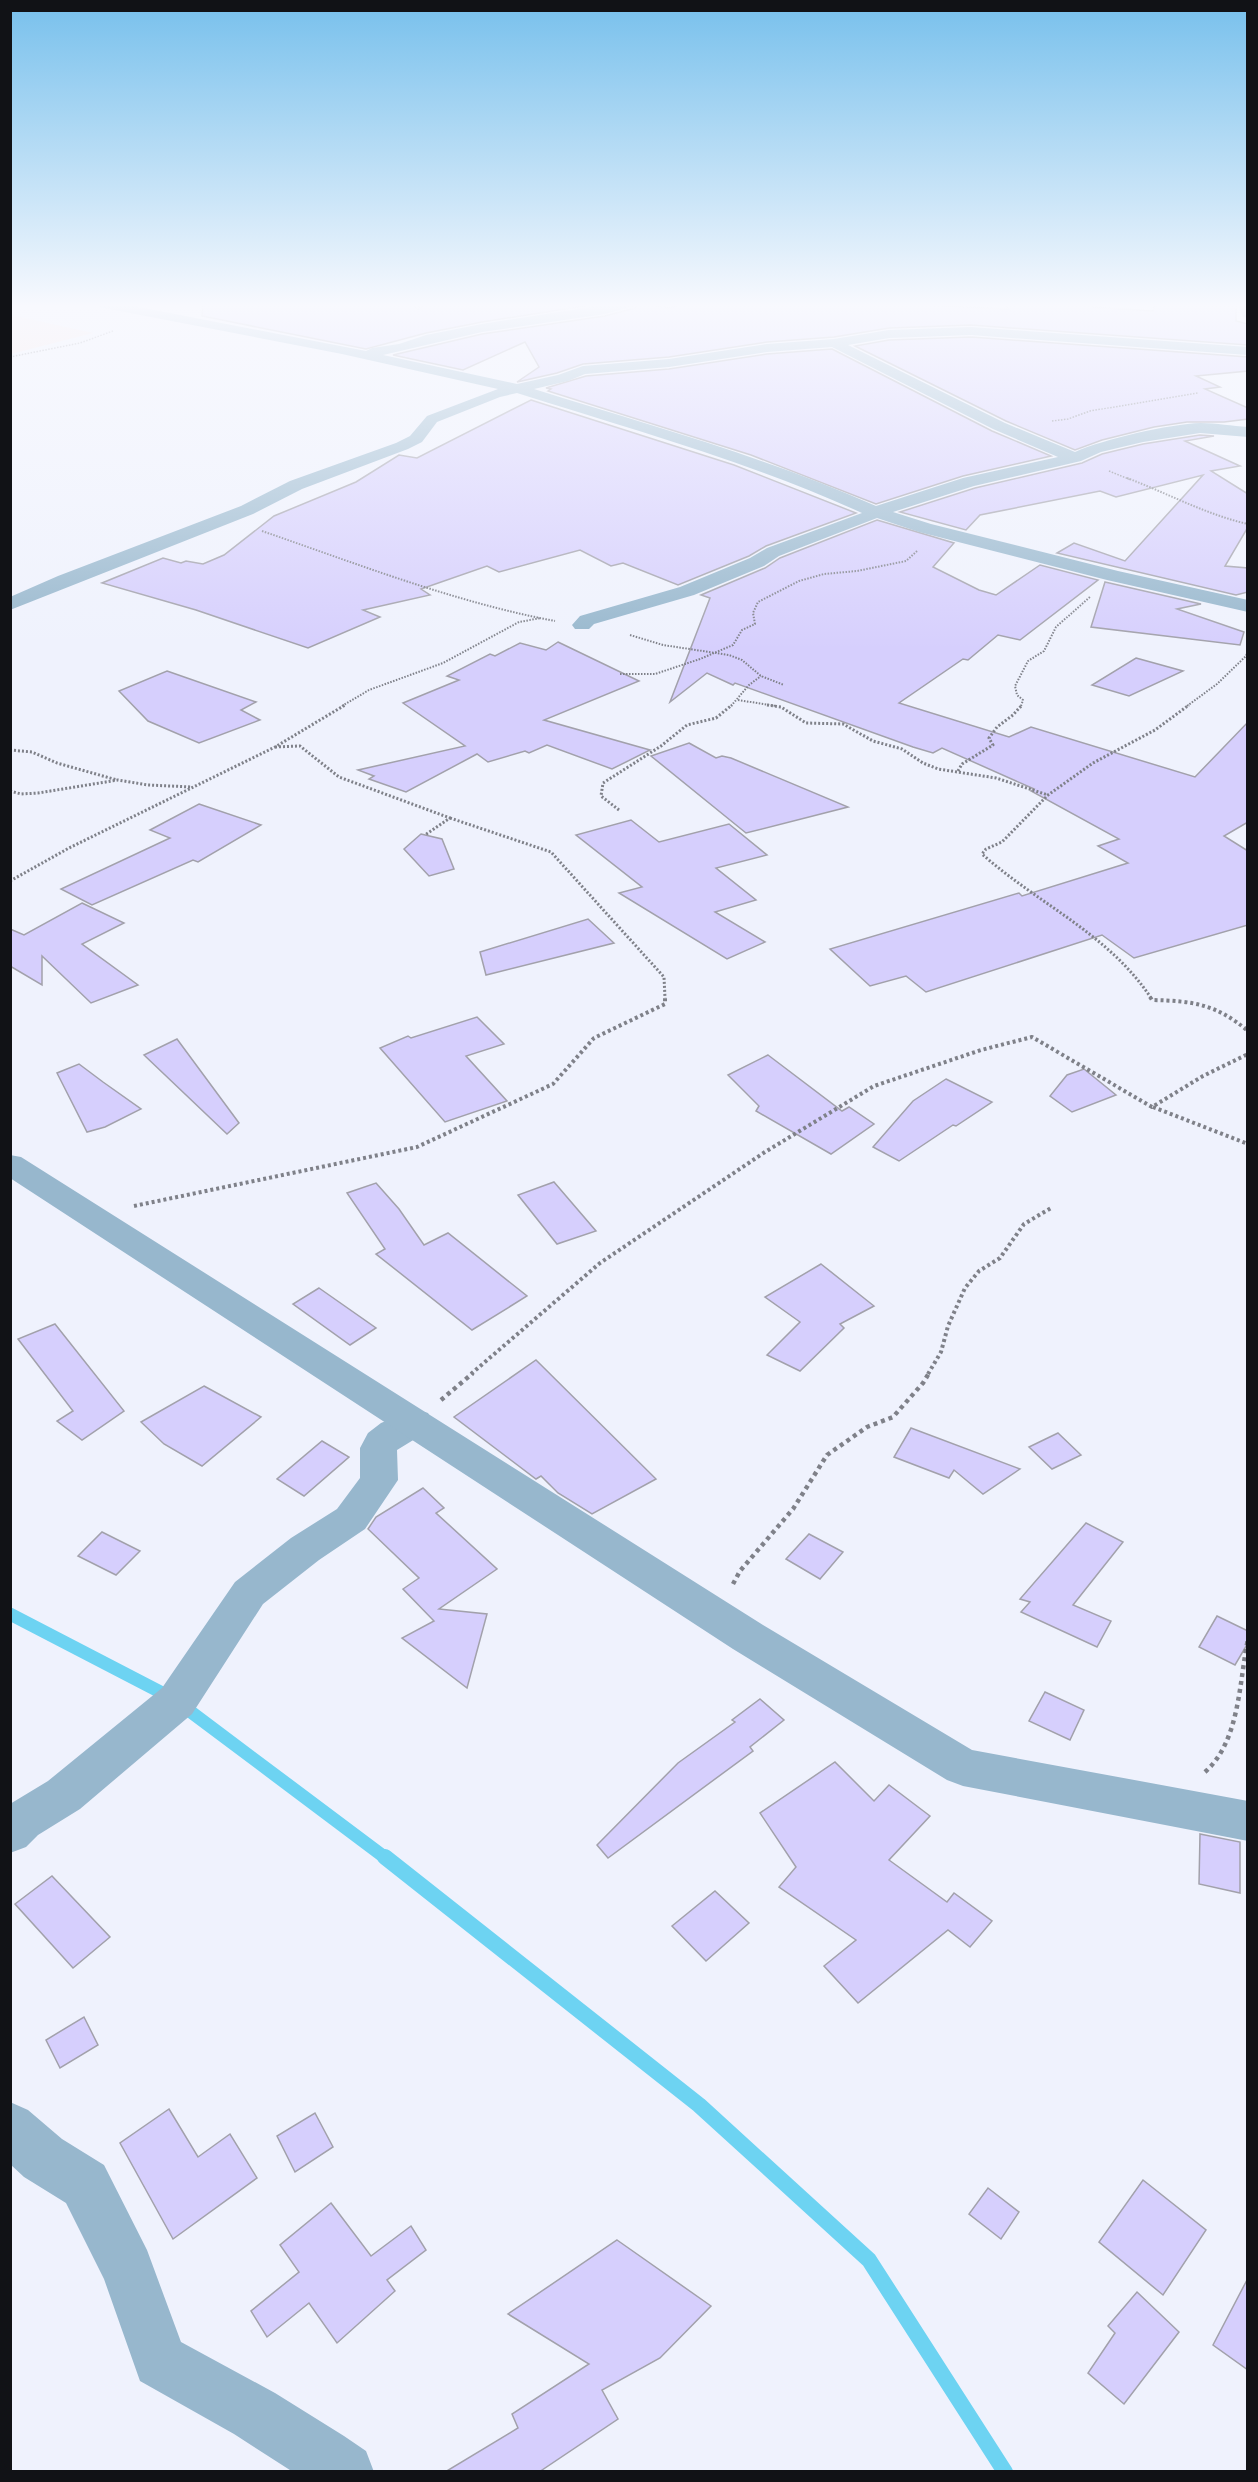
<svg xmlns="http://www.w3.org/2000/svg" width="1258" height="2482" font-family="'Sofia Sans Condensed',sans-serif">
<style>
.education{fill:#fce2de}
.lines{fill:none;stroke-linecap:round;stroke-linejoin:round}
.stream-far1{stroke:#6dd3f2;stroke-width:13}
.stream{stroke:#6dd3f2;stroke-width:16}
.building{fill:#d6cffd;stroke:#a2a1ab;stroke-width:1.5}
.path-far4{stroke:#7f8189;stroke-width:1.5;stroke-dasharray:1.5 1.5;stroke-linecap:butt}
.path-far3{stroke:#7f8189;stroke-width:2;stroke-dasharray:1.5 1.5;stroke-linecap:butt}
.path-far2{stroke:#7f8189;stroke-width:3;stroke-dasharray:2 2;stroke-linecap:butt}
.path-far1{stroke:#7f8189;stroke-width:4;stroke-dasharray:3 3;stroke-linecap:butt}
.path{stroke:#7f8189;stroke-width:4.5;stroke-dasharray:4 4;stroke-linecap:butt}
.minor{fill:#97b7cd;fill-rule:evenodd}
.tertiary{fill:#97b7cd;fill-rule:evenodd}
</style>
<rect width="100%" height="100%" fill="#eff2fd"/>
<path class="education" d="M 11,315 L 93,333 L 11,354 Z"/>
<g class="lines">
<g class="stream-far1">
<path d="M 10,1614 L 170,1697"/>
<path d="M 183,1706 L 387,1859"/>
</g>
<path class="stream" d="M 385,1857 L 699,2105 L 869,2260 L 1005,2472"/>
</g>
<g class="building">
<path d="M 203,303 L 409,303 L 418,309 L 428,303 L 603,303 L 482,322 L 426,333 L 366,349 L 202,316 Z"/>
<path d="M 638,303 L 669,308 L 684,303 L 880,303 L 1008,309 L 1007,303 L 1063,303 L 1093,304 L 1093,307 L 1153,311 L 1155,304 L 1236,306 L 1236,321 L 1248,324 L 1248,345 L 971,325 L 889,328 L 834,337 L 767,342 L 669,357 L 583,364 L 557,373 L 517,382 L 539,367 L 525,342 L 463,370 L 393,355 L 482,334 L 605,316 L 635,308 Z"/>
<path d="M 971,337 L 1248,357 L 1248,371 L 1196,376 L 1220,387 L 1205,389 L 1248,408 L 1248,419 L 1224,422 L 1187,422 L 1154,427 L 1102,440 L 1075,450 L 1006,421 L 855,346 L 889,340 Z"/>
<path d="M 832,349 L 992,431 L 1051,456 L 963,476 L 876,504 L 751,455 L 548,391 L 551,389 L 546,388 L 586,376 L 669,369 L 767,354 Z"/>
<path d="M 531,400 L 734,465 L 856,513 L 766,546 L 749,556 L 678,585 L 623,563 L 611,566 L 580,550 L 499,572 L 487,566 L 421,589 L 430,595 L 363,610 L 380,617 L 308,648 L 196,610 L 102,583 L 163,558 L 181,563 L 186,561 L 203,564 L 224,555 L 274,516 L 356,482 L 399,455 L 417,458 Z"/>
<path d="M 1200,435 L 1214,436 L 1185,441 L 1240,466 L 1211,471 L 1248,494 L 1248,527 L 1225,566 L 1248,568 L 1248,592 L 1236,595 L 1057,553 L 1074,543 L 1125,561 L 1203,475 L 1116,497 L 1100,491 L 980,515 L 966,530 L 900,512 L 975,488 L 1082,463 L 1102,454 L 1143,444 Z"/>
<path d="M 877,520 L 954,543 L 933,567 L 979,590 L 996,595 L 1040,565 L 1098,580 L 1020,640 L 998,635 L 968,660 L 963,659 L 899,703 L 1009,737 L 1031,727 L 1195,777 L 1248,722 L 1248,822 L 1224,836 L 1248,851 L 1248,925 L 1134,958 L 1102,935 L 926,992 L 906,976 L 870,986 L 830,949 L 1019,893 L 1022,896 L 1128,863 L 1098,846 L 1119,839 L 1031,791 L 1034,789 L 942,748 L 933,753 L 913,747 L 735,683 L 733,685 L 707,673 L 670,702 L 710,598 L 701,595 L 765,568 L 780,558 Z"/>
<path d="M 1105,582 L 1201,604 L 1177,609 L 1244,632 L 1240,645 L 1091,627 Z"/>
<path d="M 558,642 L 639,681 L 544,720 L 650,750 L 612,769 L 547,745 L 529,753 L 525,751 L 488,762 L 477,754 L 406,792 L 369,779 L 374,776 L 358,770 L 465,746 L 403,703 L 459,680 L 447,676 L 490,654 L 495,656 L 520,643 L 546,650 Z"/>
<path d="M 1136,658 L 1183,671 L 1129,696 L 1092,685 Z"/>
<path d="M 167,671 L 256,702 L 241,710 L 260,720 L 199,743 L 148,721 L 119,691 Z"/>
<path d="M 689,743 L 716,758 L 722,756 L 731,758 L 848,807 L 746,833 L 651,756 Z"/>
<path d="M 199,804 L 261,825 L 198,862 L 193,860 L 92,905 L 61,889 L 170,838 L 150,830 Z"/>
<path d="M 631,820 L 659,842 L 729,824 L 767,855 L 716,868 L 756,900 L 715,912 L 765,942 L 727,959 L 619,893 L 642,887 L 576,835 Z"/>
<path d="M 421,834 L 442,839 L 454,869 L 429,876 L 404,849 Z"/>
<path d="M 82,903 L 124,923 L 82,944 L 138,985 L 91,1003 L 42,956 L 42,985 L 10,966 L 10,929 L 24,935 Z"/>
<path d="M 588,919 L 614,943 L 486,975 L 480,952 Z"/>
<path d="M 477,1017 L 504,1044 L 466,1056 L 507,1101 L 445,1122 L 380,1048 L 408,1036 L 411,1038 Z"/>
<path d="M 177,1039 L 239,1123 L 227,1134 L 144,1055 Z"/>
<path d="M 768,1055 L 842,1111 L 849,1107 L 874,1124 L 831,1154 L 756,1111 L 759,1106 L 728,1075 Z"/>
<path d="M 79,1064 L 103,1082 L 141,1109 L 105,1127 L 87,1132 L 57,1073 Z"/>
<path d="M 1084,1069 L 1116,1095 L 1072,1112 L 1050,1096 L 1067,1075 Z"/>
<path d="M 946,1079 L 992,1102 L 956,1126 L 953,1125 L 899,1161 L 873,1147 L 913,1101 Z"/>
<path d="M 554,1182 L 596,1231 L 557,1244 L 518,1195 Z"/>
<path d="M 376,1183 L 399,1209 L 424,1245 L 448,1233 L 527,1296 L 472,1330 L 376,1254 L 385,1249 L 347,1193 Z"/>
<path d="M 821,1264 L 874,1306 L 840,1324 L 844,1328 L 800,1371 L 767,1355 L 800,1322 L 765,1297 Z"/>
<path d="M 319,1288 L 376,1328 L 350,1345 L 293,1304 Z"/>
<path d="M 55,1324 L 124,1411 L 82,1440 L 57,1421 L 73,1411 L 18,1339 Z"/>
<path d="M 536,1360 L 656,1479 L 592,1514 L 558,1493 L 541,1476 L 536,1479 L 454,1417 Z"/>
<path d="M 204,1386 L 261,1417 L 202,1466 L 164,1444 L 141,1422 Z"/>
<path d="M 911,1428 L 1020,1469 L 983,1494 L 954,1470 L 949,1478 L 894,1457 Z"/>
<path d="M 1058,1433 L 1081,1455 L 1052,1469 L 1029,1447 Z"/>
<path d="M 322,1441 L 349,1457 L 304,1496 L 277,1479 Z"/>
<path d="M 423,1488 L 444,1508 L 436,1513 L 497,1569 L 439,1609 L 487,1614 L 467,1688 L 402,1638 L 434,1621 L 403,1589 L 419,1578 L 368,1529 L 376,1517 Z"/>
<path d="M 1086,1523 L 1123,1542 L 1073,1605 L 1111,1621 L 1097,1647 L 1021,1612 L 1030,1602 L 1020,1599 Z"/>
<path d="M 102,1532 L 140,1551 L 116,1575 L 78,1556 Z"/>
<path d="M 809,1534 L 843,1552 L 820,1579 L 786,1559 Z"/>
<path d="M 1217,1616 L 1248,1631 L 1248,1643 L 1235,1665 L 1199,1647 Z"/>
<path d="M 1045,1692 L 1084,1710 L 1070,1740 L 1029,1721 Z"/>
<path d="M 760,1699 L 784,1720 L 750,1747 L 753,1751 L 608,1858 L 597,1845 L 678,1763 L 735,1722 L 732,1720 Z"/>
<path d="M 835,1762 L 874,1801 L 889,1785 L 930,1816 L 889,1860 L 947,1902 L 954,1893 L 992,1921 L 970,1947 L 948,1930 L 858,2003 L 824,1966 L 856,1940 L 779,1887 L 796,1867 L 760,1813 Z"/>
<path d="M 1200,1834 L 1240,1842 L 1240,1893 L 1199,1884 Z"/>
<path d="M 52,1876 L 110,1937 L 73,1968 L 15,1904 Z"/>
<path d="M 715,1891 L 749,1923 L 706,1961 L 672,1926 Z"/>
<path d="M 84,2017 L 98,2045 L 60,2068 L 46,2040 Z"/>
<path d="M 169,2109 L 198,2157 L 230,2134 L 257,2178 L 173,2239 L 120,2143 Z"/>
<path d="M 315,2113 L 333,2147 L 295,2172 L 277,2136 Z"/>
<path d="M 1143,2180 L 1206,2230 L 1163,2295 L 1099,2242 Z"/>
<path d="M 988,2188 L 1019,2212 L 1001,2239 L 969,2214 Z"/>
<path d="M 331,2203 L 371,2256 L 411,2226 L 426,2250 L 387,2280 L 395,2291 L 337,2343 L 309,2303 L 267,2337 L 251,2311 L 299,2272 L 280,2245 Z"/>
<path d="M 617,2240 L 711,2306 L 660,2358 L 602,2390 L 618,2419 L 539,2472 L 445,2472 L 518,2428 L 512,2414 L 589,2364 L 508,2314 Z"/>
<path d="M 1248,2278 L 1248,2370 L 1213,2345 Z"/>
<path d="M 1137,2292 L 1179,2332 L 1124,2404 L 1088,2373 L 1115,2333 L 1108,2326 Z"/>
</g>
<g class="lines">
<g class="path-far4">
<path d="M 10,357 L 80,343 L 113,331"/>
<path d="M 1052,421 L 1068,419 L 1090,411 L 1198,393"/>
<path d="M 1109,471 L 1131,480"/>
</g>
<g class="path-far3">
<path d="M 1127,478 C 1167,493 1207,515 1248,524"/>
<path d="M 262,531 C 358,564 454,602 555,621"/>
<path d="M 630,635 L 663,645 L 729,655 L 742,660 L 761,676 L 784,685"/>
<path d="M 620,674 L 655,674 L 700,659 L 733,645 L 742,630 L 755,624 L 753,613 L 758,602 L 799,581 L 824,574 L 857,571 L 906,561 L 917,551"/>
<path d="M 738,700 L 776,706"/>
<path d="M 342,706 L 369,690 L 443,663 L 519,622 L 541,618"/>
<path d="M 731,706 L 749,685 L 761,676"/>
<path d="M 1021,706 L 1023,700 L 1017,695 L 1015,686 L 1028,661 L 1044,651 L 1056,627 L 1091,596"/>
<path d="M 1187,706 L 1217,684 L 1246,656 L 1248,651"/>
</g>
<g class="path-far2">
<path d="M 767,705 L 781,707 L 806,723 L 843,724 L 873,741 L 902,749 L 923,763 L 938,769 L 996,778 L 1048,795"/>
<path d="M 275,747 L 300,746 L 339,777 L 450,818 L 425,835"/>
<path d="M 10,750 L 32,752 L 57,763 L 117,780"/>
<path d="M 958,771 L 962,764 L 993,745 L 989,738 L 997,727 L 1013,715 L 1022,705"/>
<path d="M 10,791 L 21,794 L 38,793 L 118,780 L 148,785 L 192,787"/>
<path d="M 619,810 L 601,796 L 603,783 L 661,746 L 687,725 L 716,718 L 732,705"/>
<path d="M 450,818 L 551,852 L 664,977 L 665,998"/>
<path d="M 10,881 L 69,848 L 275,747 L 345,705"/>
<path d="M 1151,998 C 1109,934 1038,904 982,854 L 986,849 L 1002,842 L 1048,795 L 1093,763 L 1155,730 L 1189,705"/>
</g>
<g class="path-far1">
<path d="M 1150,997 L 1152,1000 C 1193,1001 1216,1004 1248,1031"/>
<path d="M 1153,1107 L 1248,1144"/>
<path d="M 134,1206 L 417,1147 L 553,1084 L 594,1038 L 665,1004 L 665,997"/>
<path d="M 471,1374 L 600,1263 L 765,1152 L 874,1086 L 981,1050 L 1032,1037 L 1152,1107 L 1203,1076 L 1248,1054"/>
<path d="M 928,1374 L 941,1352 L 948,1326 L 965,1288 L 979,1271 L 1000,1258 L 1024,1224 L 1051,1208"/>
</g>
<g class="path">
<path d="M 441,1400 L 473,1373"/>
<path d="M 733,1584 L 740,1571 L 793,1509 L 827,1455 L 867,1427 L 893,1417 L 923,1383 L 929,1373"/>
<path d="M 1205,1772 C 1240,1741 1239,1682 1248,1639"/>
</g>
<g class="minor">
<path d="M 93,303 L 118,303 L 366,351 L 372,348 L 399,344 L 426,335 L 482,324 L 616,303 L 636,303 L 634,306 L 605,314 L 482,332 L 383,355 L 517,384 L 558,375 L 583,366 L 669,359 L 767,344 L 834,339 L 889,330 L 971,327 L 1248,347 L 1248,355 L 971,335 L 889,338 L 848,345 L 1005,423 L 1075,452 C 1104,439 1169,424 1201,423 C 1216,423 1232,426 1248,427 L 1248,437 L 1200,433 L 1143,442 L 1101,452 L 1081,461 L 974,486 L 893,512 L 931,524 L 1118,571 L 1248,600 L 1248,612 L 1107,580 L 919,532 L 877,518 L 779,556 L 764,566 L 694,595 L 594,624 L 589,629 L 575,629 L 572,625 L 580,616 L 680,587 L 750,558 L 767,548 L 862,513 C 751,462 633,430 517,393 L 500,397 L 437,422 L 422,442 L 408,449 L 302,489 L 253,514 L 10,610 L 10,597 L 58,576 L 241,506 L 290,481 L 396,443 L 410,436 L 427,416 L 498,389 L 342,354 L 99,307 ZM 832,347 L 993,429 L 1058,457 L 963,478 L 876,506 C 766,457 649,425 534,389 L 568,381 L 585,374 L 669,367 L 767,352 Z"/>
<path d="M 411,303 L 426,303 L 419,307 Z"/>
<path d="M 1237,303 L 1248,303 L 1248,318 L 1243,317 Z"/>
<path d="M 415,1409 L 428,1413 L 433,1422 L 428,1431 L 397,1450 L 398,1480 L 365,1529 L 319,1560 L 263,1604 L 192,1714 L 80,1809 L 38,1835 L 26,1847 L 10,1853 L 10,1804 L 48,1781 L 162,1688 L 235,1582 L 291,1538 L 337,1509 L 360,1478 L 360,1448 L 368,1433 L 381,1423 Z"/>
<path d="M 10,2102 L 28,2110 L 62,2139 L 104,2165 L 147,2250 L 181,2342 L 275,2393 L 344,2436 L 366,2451 L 374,2472 L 293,2472 L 234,2434 L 140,2381 L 104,2279 L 66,2203 L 24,2177 L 10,2164 Z"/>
</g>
<path class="tertiary" d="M 10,1155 L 21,1157 L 763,1625 L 972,1750 L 1248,1801 L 1248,1841 L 963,1786 L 947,1780 L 733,1649 L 10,1178 Z"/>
</g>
<linearGradient id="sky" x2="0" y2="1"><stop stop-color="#77c0ec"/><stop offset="0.47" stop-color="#f8f9fe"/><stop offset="1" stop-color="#f8f9fe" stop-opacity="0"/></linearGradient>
<rect width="1258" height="650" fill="url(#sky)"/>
<rect width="1258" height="2482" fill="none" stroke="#111216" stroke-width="24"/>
</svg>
